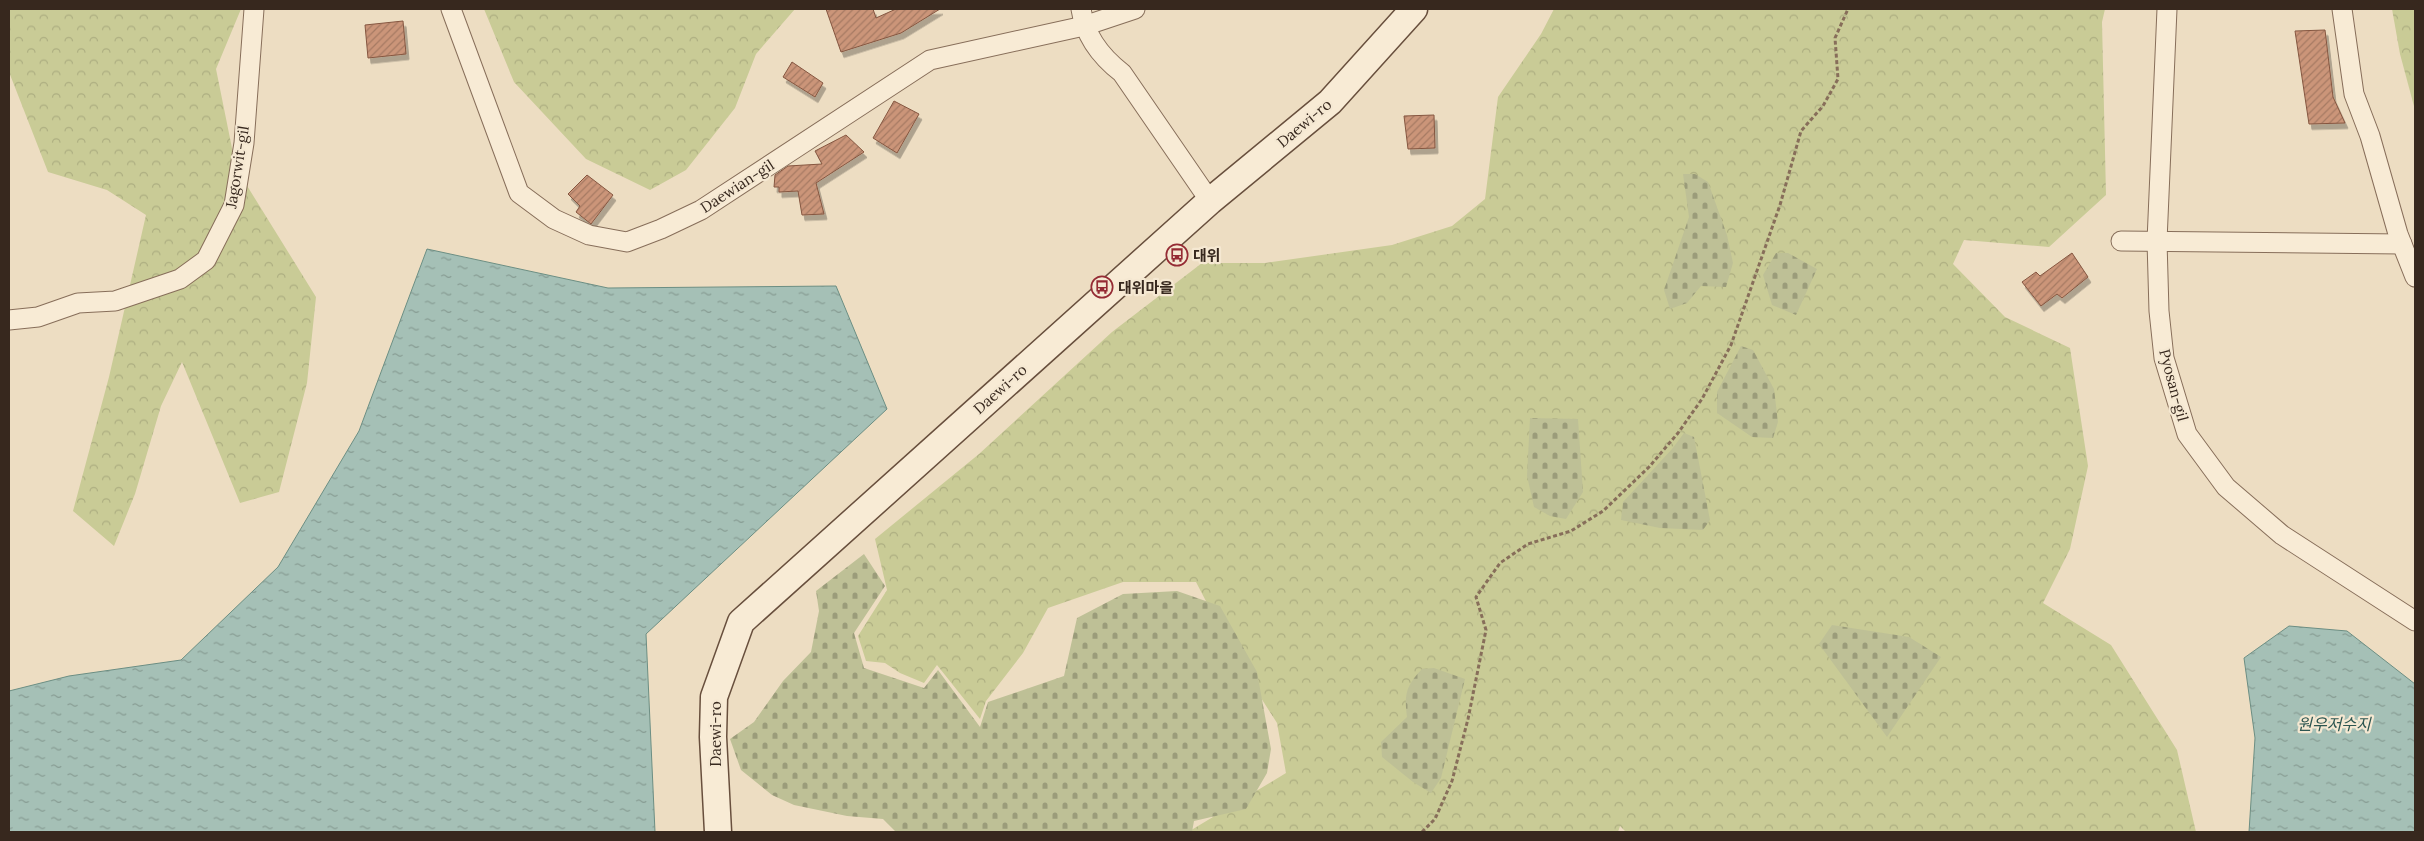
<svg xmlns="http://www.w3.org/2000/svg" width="2424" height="841" font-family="Lora,'Noto Sans KR',serif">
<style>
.forest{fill:url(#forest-crowns)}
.cemetery{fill:url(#cemetery-stones)}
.water{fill:url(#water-ripples);stroke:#6c8e83}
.building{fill:url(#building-hatch);stroke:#855640;filter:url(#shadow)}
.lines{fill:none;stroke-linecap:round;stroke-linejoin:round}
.minor-casing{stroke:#876e5a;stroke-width:21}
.secondary-casing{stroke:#684f3d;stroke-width:29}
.path{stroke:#876e5a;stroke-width:3;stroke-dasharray:4 2.5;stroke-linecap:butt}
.minor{stroke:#f8ebd5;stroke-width:19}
.secondary{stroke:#f8ebd5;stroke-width:26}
.labels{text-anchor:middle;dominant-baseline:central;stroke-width:4.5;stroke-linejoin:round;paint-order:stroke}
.street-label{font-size:15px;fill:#37281e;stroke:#f5e8d2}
.poi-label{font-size:15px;font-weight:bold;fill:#37281e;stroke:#f5e8d2;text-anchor:start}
.water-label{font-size:16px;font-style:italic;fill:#2d5651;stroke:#f5e8d2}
</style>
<defs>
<pattern id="forest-crowns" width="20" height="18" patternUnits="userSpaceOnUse" patternTransform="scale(1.25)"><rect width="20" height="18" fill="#c9cb96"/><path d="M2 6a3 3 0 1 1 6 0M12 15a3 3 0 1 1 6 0" fill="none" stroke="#adae81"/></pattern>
<pattern id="cemetery-stones" width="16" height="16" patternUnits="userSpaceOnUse" patternTransform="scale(1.25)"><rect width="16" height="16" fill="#bec096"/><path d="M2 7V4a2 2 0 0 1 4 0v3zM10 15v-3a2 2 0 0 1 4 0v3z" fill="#9b9c7a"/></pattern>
<pattern id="water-ripples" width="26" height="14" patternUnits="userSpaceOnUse" patternTransform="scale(1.25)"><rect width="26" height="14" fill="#a5c0b6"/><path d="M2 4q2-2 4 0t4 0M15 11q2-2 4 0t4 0" fill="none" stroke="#879c93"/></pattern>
<pattern id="building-hatch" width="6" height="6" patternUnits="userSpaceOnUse" patternTransform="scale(1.25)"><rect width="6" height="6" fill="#cb9579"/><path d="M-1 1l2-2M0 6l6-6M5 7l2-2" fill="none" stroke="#a67a63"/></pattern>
<filter id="shadow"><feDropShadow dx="3" dy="5.5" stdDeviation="0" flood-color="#0004"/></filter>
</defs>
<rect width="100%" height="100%" fill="#edddc2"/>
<g class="forest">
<path d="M 9,9 L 241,9 L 216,69 L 236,168 L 316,297 L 307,383 L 279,492 L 240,503 L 182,362 L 161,406 L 135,494 L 114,546 L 73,511 L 109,377 L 146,215 L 107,190 L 48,172 L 9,72 Z"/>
<path d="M 484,9 L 795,9 L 756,54 L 735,108 L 686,170 L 650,190 L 586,159 L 514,82 Z"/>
<path d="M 1554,9 L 2105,9 L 2102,22 L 2106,195 L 2049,247 L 1964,240 L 1953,264 L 2005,317 L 2070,348 L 2088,466 L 2070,549 L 2043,603 L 2111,645 L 2177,750 L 2196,832 L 1626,832 L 1620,826 L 1618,832 L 1188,832 L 1286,773 L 1277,723 L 1235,657 L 1196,582 L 1123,582 L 1048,608 L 1023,653 L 986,701 L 980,719 L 937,665 L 924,683 L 900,673 L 885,663 L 866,661 L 858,636 L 887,590 L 875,539 L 979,454 L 1112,332 L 1202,263 L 1265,263 L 1392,245 L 1452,226 L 1485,199 L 1498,97 L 1541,34 Z"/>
<path d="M 2392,9 L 2415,9 L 2415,110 L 2400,54 Z"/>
</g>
<g class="cemetery">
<path d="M 1683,174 L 1695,174 L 1708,182 L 1727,235 L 1733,263 L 1726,287 L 1701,286 L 1687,303 L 1670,309 L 1664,290 L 1689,217 Z"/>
<path d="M 1776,253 L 1788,253 L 1817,269 L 1796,315 L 1772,305 L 1763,275 Z"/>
<path d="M 1741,346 L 1753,350 L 1774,389 L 1778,422 L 1773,438 L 1752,437 L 1717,413 L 1717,392 Z"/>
<path d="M 1530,418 L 1578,419 L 1583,492 L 1566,519 L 1550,516 L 1534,507 L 1527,476 Z"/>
<path d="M 1684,433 L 1694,437 L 1710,520 L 1703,530 L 1660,528 L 1621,520 L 1623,502 L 1672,449 Z"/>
<path d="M 864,554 L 885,586 L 854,633 L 864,668 L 924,688 L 938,670 L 980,727 L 988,702 L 1064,676 L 1077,618 L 1123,594 L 1177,591 L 1220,606 L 1257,672 L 1271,749 L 1267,773 L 1246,809 L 1194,821 L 1192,832 L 896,832 L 883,819 L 847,816 L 794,805 L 772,795 L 741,770 L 730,739 L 754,722 L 783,681 L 811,652 L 819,611 L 816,591 Z"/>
<path d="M 1832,625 L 1909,637 L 1941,657 L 1887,737 L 1819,644 Z"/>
<path d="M 1434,668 L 1465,679 L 1441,778 L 1431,793 L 1413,782 L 1382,757 L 1381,742 L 1407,717 C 1404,694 1406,686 1422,669 Z"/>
</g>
<g class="water">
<path d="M 427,249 L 608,288 L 836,286 L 887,409 L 646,634 L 655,832 L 9,832 L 9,691 L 69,676 L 181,660 L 278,567 L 359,431 Z"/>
<path d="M 2289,626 L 2347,631 L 2415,684 L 2415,832 L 2249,832 L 2255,738 L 2244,658 Z"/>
</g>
<g class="building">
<path d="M 826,9 L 873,9 L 876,18 L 896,9 L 940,9 L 901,33 L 841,52 Z"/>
<path d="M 403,21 L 406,54 L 368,58 L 365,25 Z"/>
<path d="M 2325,30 L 2333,97 L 2345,123 L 2309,124 L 2295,31 Z"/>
<path d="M 792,62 L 823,83 L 815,97 L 783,77 Z"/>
<path d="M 894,101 L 919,114 L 897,153 L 873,138 Z"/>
<path d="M 1434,115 L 1435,148 L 1408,149 L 1404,116 Z"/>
<path d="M 846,135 L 864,152 L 816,183 L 824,214 L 802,215 L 798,191 L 779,192 L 779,187 L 774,187 L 775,175 L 788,166 L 822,164 L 815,151 Z"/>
<path d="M 587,175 L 613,195 L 591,224 L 576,212 L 580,206 L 568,194 Z"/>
<path d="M 2072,253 L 2088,277 L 2062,298 L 2057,294 L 2041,306 L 2022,282 L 2036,272 L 2040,276 Z"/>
</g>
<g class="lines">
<g class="minor-casing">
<g id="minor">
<path d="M 451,9 L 519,193 L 554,219 L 589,235 L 627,242 L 661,229 L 701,210 L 930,60 L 1084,26 L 1135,9"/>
<path d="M 1081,9 C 1085,36 1100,56 1122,73 L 1210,201"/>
<path d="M 2167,9 L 2157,241 L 2159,311 L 2164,358 L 2187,434 L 2226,487 L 2282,535 L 2415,621"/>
<path d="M 2342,9 L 2354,94 L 2370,136 L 2398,234 L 2415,277"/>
<path d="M 2121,241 L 2402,244"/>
<path d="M 9,320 L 38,317 L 78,303 L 115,301 L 180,279 L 206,260 L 234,205 L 244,143 L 254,9"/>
</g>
</g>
<g class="secondary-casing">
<path id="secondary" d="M 718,832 L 713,737 L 714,697 L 741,622 L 1210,201 L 1330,102 L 1414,9"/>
</g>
<path class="path" d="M 1422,832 L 1435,819 L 1452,781 L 1468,719 L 1486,630 L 1476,597 L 1500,563 L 1528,544 L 1571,531 L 1603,511 L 1649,467 L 1678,433 L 1702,399 L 1731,345 L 1780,205 L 1801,131 L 1823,106 L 1838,79 L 1835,38 L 1848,9"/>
<use href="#minor" class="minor"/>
<use href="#secondary" class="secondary"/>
</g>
<defs>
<g id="bus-ring" transform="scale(1.125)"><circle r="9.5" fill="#f5e8d2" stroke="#952b34" stroke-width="1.5"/><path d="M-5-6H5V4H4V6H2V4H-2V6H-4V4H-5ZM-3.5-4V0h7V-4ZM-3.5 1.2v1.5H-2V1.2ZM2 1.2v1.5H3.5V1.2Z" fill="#952b34"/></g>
</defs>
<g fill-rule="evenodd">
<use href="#bus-ring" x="1177" y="255"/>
<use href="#bus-ring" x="1102" y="287"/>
</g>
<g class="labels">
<g class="street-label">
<text transform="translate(1304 123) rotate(-40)">Daewi-ro</text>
<text transform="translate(237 167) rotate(-81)">Jagorwit-gil</text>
<text transform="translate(737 186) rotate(-33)">Daewian-gil</text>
<text transform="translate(2174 385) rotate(75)">Pyosan-gil</text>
<text transform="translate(1000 389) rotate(-42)">Daewi-ro</text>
<text transform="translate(715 734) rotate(-90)">Daewi-ro</text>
</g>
<g class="poi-label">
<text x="1193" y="255">대위</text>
<text x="1118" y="287">대위마을</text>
</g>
<g class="water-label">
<text x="2334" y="724">원우저수지</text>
</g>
</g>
<rect width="2424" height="841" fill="none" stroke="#37281e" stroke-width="20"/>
</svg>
